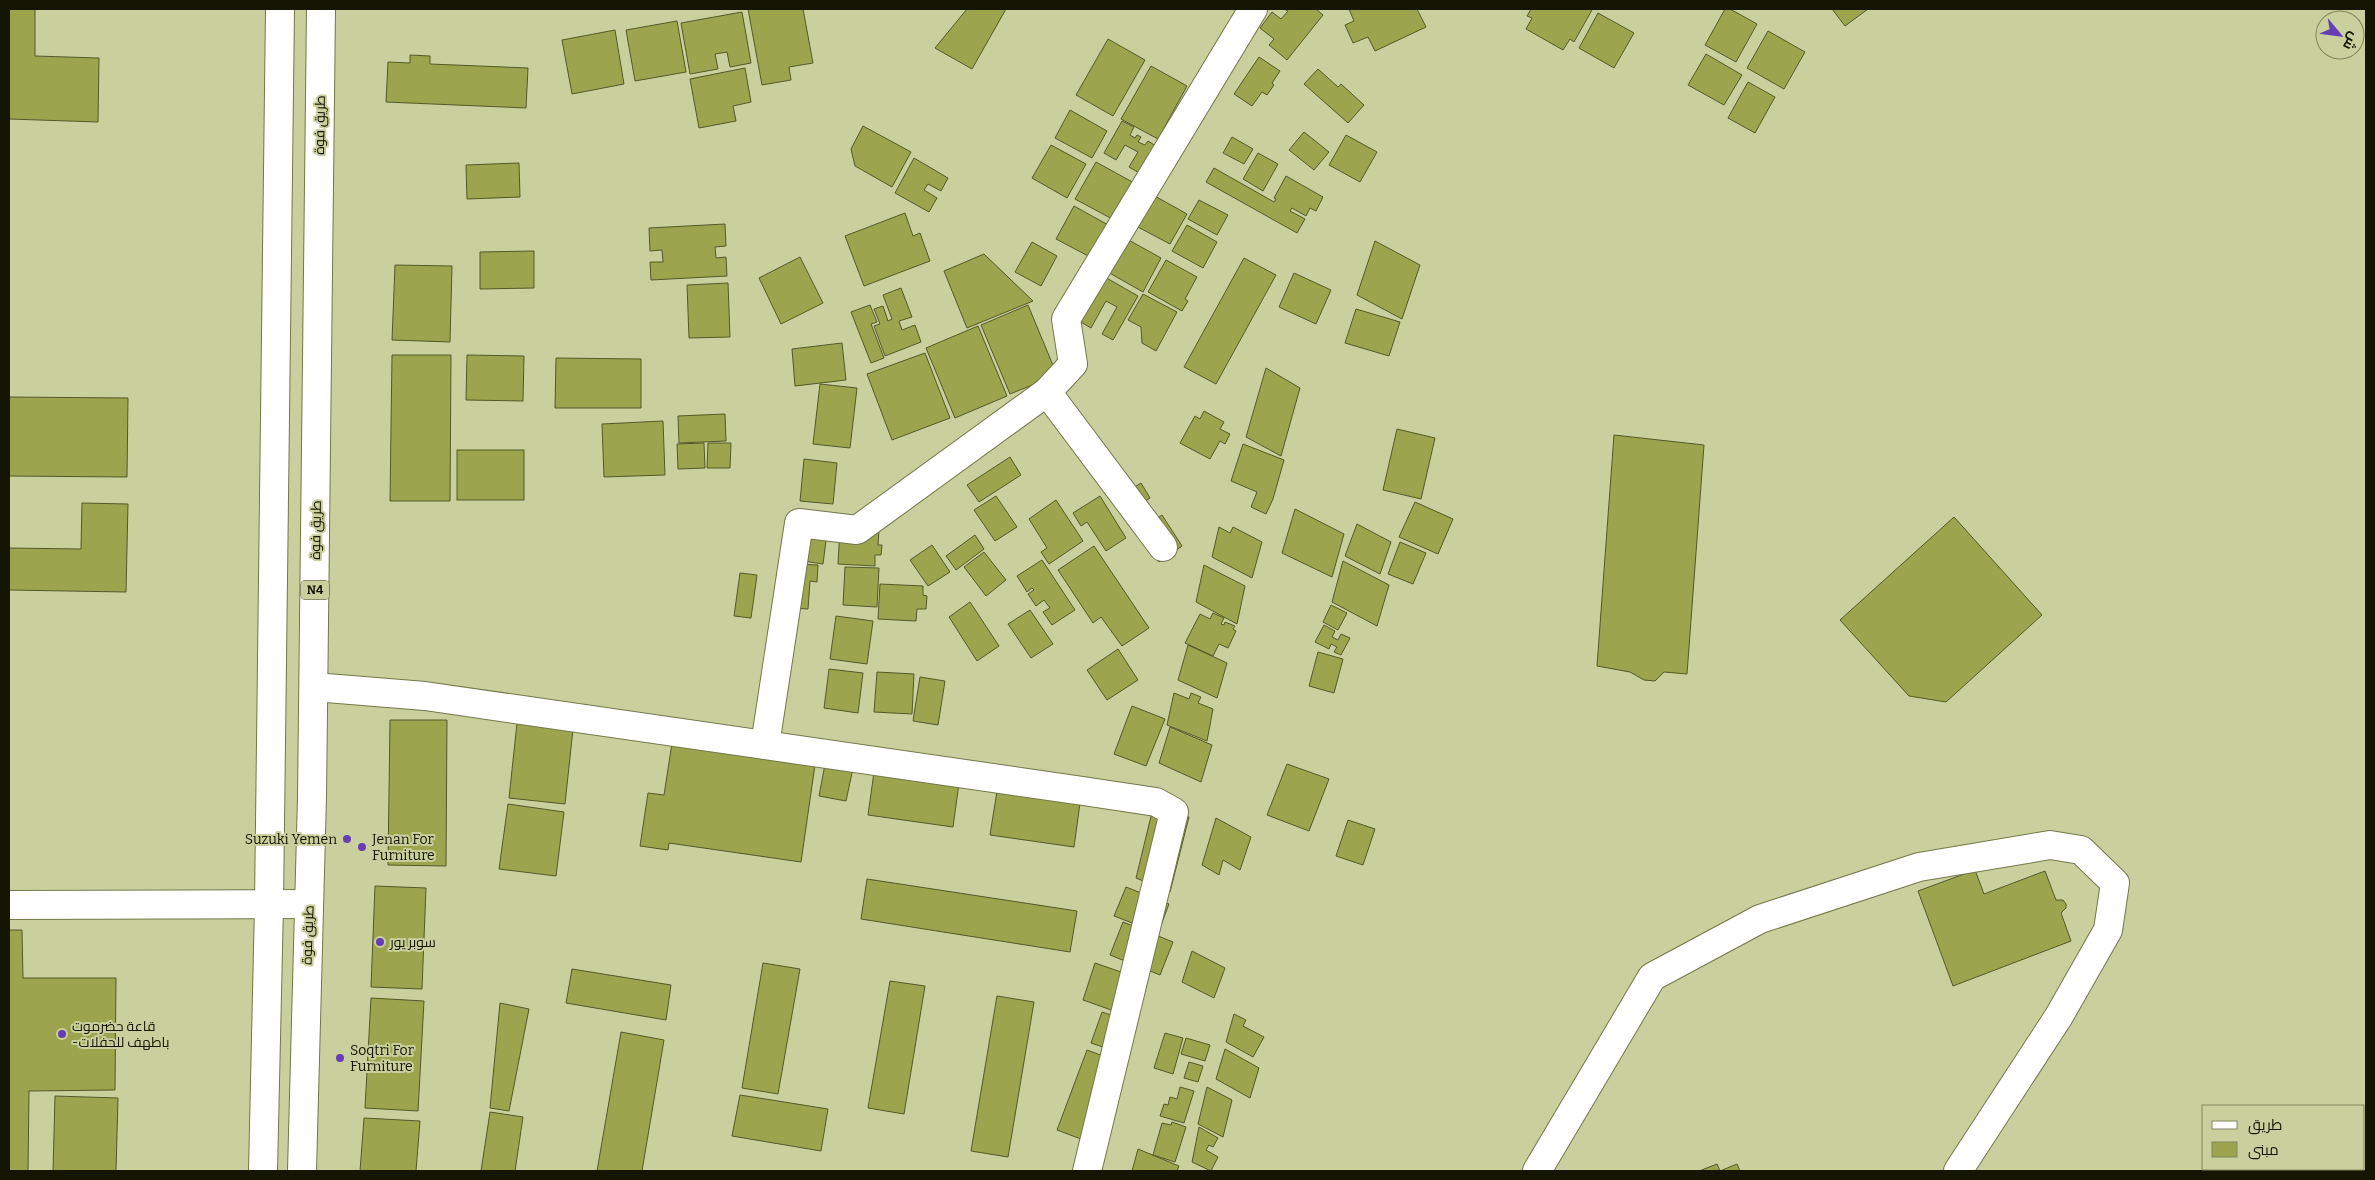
<svg xmlns="http://www.w3.org/2000/svg" width="2375" height="1180" font-family="Bitter,Cairo,serif">
<style>
.building{fill:#9ca54d;stroke:#535829}
.lines{fill:none;stroke-linecap:round;stroke-linejoin:round}
.minor-casing{stroke:#727848;stroke-width:30}
.highway-casing{stroke:#727848;stroke-width:30}
.minor{stroke:#fff;stroke-width:28}
.highway{stroke:#fff;stroke-width:28}
.poi-dot{fill:#653db5;stroke:#cad09d;stroke-width:2}
.labels{text-anchor:middle;dominant-baseline:central;stroke-width:4;stroke-linejoin:round;paint-order:stroke}
.shield{fill:#cad09d;stroke:#4b4d31;stroke-width:1}
.shield-label{font-size:12px;font-weight:bold;fill:#141503}
.street-label{font-size:14px;fill:#141503;stroke:#cad09d}
.poi-label{font-size:14px;fill:#141503;stroke:#cad09d;text-anchor:start}
</style>
<rect width="100%" height="100%" fill="#cad09d"/>
<g class="building">
<path d="M 9,9 L 35,9 L 35,56 L 99,58 L 98,122 L 9,119 Z"/>
<path d="M 748,9 L 803,9 L 813,63 L 789,67 L 791,80 L 762,85 Z"/>
<path d="M 967,9 L 1006,9 L 972,69 L 935,48 Z"/>
<path d="M 1284,9 L 1316,9 L 1323,15 L 1287,60 L 1269,45 L 1274,39 L 1260,28 L 1272,12 L 1281,19 L 1288,11 Z"/>
<path d="M 1349,9 L 1417,9 L 1426,27 L 1375,51 L 1368,37 L 1353,43 L 1345,25 L 1354,21 Z"/>
<path d="M 1531,9 L 1590,9 L 1592,10 L 1574,42 L 1570,39 L 1563,50 L 1526,29 L 1532,18 L 1527,16 Z"/>
<path d="M 1725,9 L 1730,9 L 1757,24 L 1736,62 L 1705,45 Z"/>
<path d="M 1832,9 L 1868,9 L 1845,26 Z"/>
<path d="M 742,12 L 751,63 L 730,67 L 727,52 L 715,54 L 718,69 L 690,74 L 681,23 Z"/>
<path d="M 1598,13 L 1634,33 L 1614,68 L 1579,48 Z"/>
<path d="M 677,21 L 686,72 L 635,81 L 626,30 Z"/>
<path d="M 615,30 L 624,84 L 572,94 L 562,40 Z"/>
<path d="M 1768,31 L 1805,52 L 1784,89 L 1747,68 Z"/>
<path d="M 1108,39 L 1145,60 L 1113,116 L 1076,95 Z"/>
<path d="M 1706,54 L 1742,75 L 1724,105 L 1688,85 Z"/>
<path d="M 410,55 L 430,56 L 430,64 L 528,68 L 526,108 L 386,102 L 388,62 L 410,63 Z"/>
<path d="M 1259,57 L 1280,71 L 1272,83 L 1274,85 L 1267,95 L 1262,92 L 1252,106 L 1234,94 Z"/>
<path d="M 1151,66 L 1187,86 L 1158,139 L 1121,119 Z"/>
<path d="M 745,68 L 751,102 L 733,106 L 736,121 L 699,128 L 690,79 Z"/>
<path d="M 1318,69 L 1338,87 L 1341,84 L 1364,105 L 1348,123 L 1304,84 Z"/>
<path d="M 1748,82 L 1775,97 L 1755,133 L 1728,118 Z"/>
<path d="M 1070,110 L 1107,131 L 1092,158 L 1055,138 Z"/>
<path d="M 1122,121 L 1134,127 L 1130,135 L 1135,138 L 1137,135 L 1141,137 L 1138,142 L 1145,145 L 1148,141 L 1156,146 L 1141,174 L 1129,167 L 1138,152 L 1125,145 L 1116,160 L 1104,153 Z"/>
<path d="M 863,126 L 911,152 L 892,187 L 855,166 L 851,149 Z"/>
<path d="M 1304,132 L 1329,152 L 1314,170 L 1289,150 Z"/>
<path d="M 1346,135 L 1377,152 L 1360,182 L 1329,165 Z"/>
<path d="M 1232,137 L 1253,149 L 1244,164 L 1223,153 Z"/>
<path d="M 1051,145 L 1086,164 L 1067,198 L 1032,178 Z"/>
<path d="M 1258,153 L 1278,164 L 1263,191 L 1243,179 Z"/>
<path d="M 914,158 L 948,178 L 941,191 L 928,184 L 924,190 L 937,198 L 929,212 L 895,193 Z"/>
<path d="M 1096,162 L 1136,184 L 1116,221 L 1075,199 Z"/>
<path d="M 519,163 L 520,197 L 467,199 L 466,165 Z"/>
<path d="M 1214,168 L 1274,202 L 1276,199 L 1274,198 L 1286,176 L 1323,197 L 1316,211 L 1310,208 L 1306,216 L 1292,208 L 1290,211 L 1305,219 L 1297,233 L 1206,182 Z"/>
<path d="M 1153,195 L 1187,214 L 1170,244 L 1136,226 Z"/>
<path d="M 1199,200 L 1228,215 L 1217,235 L 1188,219 Z"/>
<path d="M 1074,206 L 1110,226 L 1092,258 L 1056,239 Z"/>
<path d="M 905,213 L 913,236 L 920,233 L 930,261 L 864,286 L 845,236 Z"/>
<path d="M 725,224 L 726,246 L 715,247 L 716,258 L 726,257 L 727,276 L 651,280 L 650,262 L 663,262 L 662,250 L 650,251 L 649,228 Z"/>
<path d="M 1187,225 L 1217,242 L 1203,268 L 1172,251 Z"/>
<path d="M 1125,238 L 1161,258 L 1143,292 L 1106,271 Z"/>
<path d="M 1375,241 L 1420,265 L 1402,319 L 1357,295 Z"/>
<path d="M 1032,242 L 1057,256 L 1041,286 L 1015,272 Z"/>
<path d="M 534,251 L 534,288 L 480,289 L 480,252 Z"/>
<path d="M 984,254 L 1033,301 L 967,328 L 944,271 Z"/>
<path d="M 800,257 L 823,303 L 781,324 L 759,278 Z"/>
<path d="M 1244,258 L 1276,275 L 1216,384 L 1184,367 Z"/>
<path d="M 1166,260 L 1197,277 L 1185,299 L 1188,301 L 1182,311 L 1148,292 Z"/>
<path d="M 395,265 L 452,266 L 450,342 L 392,340 Z"/>
<path d="M 1294,273 L 1331,290 L 1316,324 L 1279,307 Z"/>
<path d="M 1103,276 L 1138,296 L 1113,340 L 1102,334 L 1117,307 L 1106,301 L 1091,328 L 1079,321 Z"/>
<path d="M 728,283 L 730,337 L 689,338 L 687,285 Z"/>
<path d="M 901,288 L 912,317 L 899,321 L 902,330 L 915,325 L 921,342 L 885,356 L 874,326 L 880,324 L 874,309 L 883,306 L 888,321 L 892,319 L 883,295 Z"/>
<path d="M 1143,294 L 1177,312 L 1156,351 L 1142,343 L 1141,327 L 1128,320 Z"/>
<path d="M 870,305 L 877,322 L 871,324 L 884,358 L 871,363 L 851,312 Z"/>
<path d="M 1028,305 L 1057,375 L 1010,394 L 981,325 Z"/>
<path d="M 1356,309 L 1400,322 L 1389,356 L 1345,343 Z"/>
<path d="M 978,326 L 1007,396 L 955,418 L 926,348 Z"/>
<path d="M 842,343 L 846,380 L 795,386 L 792,349 Z"/>
<path d="M 925,353 L 950,418 L 892,440 L 867,374 Z"/>
<path d="M 392,355 L 451,355 L 450,501 L 390,501 Z"/>
<path d="M 467,355 L 524,356 L 523,401 L 466,400 Z"/>
<path d="M 556,358 L 641,359 L 641,408 L 555,408 Z"/>
<path d="M 1266,368 L 1300,388 L 1281,456 L 1246,437 Z"/>
<path d="M 820,384 L 857,388 L 850,448 L 813,444 Z"/>
<path d="M 9,397 L 128,398 L 127,477 L 9,476 Z"/>
<path d="M 1204,411 L 1224,422 L 1220,429 L 1230,434 L 1225,444 L 1220,441 L 1210,459 L 1180,443 L 1195,416 L 1200,419 Z"/>
<path d="M 725,414 L 726,441 L 679,443 L 678,416 Z"/>
<path d="M 663,421 L 665,475 L 604,477 L 602,424 Z"/>
<path d="M 1397,429 L 1435,438 L 1421,499 L 1383,490 Z"/>
<path d="M 1614,435 L 1704,445 L 1687,674 L 1664,672 L 1655,681 L 1644,680 L 1630,672 L 1597,666 Z"/>
<path d="M 704,443 L 705,468 L 678,469 L 677,444 Z"/>
<path d="M 708,443 L 731,443 L 730,468 L 707,468 Z"/>
<path d="M 1243,444 L 1284,460 L 1273,499 L 1266,514 L 1251,507 L 1257,492 L 1231,481 Z"/>
<rect x="457" y="450" width="67" height="50"/>
<path d="M 1010,457 L 1021,475 L 979,502 L 967,485 Z"/>
<path d="M 804,459 L 837,463 L 833,504 L 800,501 Z"/>
<path d="M 1141,483 L 1150,498 L 1131,510 L 1122,495 Z"/>
<path d="M 996,496 L 1017,527 L 995,541 L 974,510 Z"/>
<path d="M 1100,496 L 1126,538 L 1106,551 L 1087,522 L 1081,526 L 1073,513 Z"/>
<path d="M 1056,500 L 1083,541 L 1049,564 L 1041,552 L 1047,548 L 1029,519 Z"/>
<path d="M 1415,502 L 1453,519 L 1438,554 L 1399,537 Z"/>
<path d="M 82,503 L 128,504 L 126,592 L 9,590 L 9,548 L 81,549 Z"/>
<path d="M 1295,509 L 1344,534 L 1332,577 L 1282,553 Z"/>
<path d="M 1162,515 L 1182,546 L 1159,562 L 1154,554 L 1147,525 Z"/>
<path d="M 1954,517 L 2042,615 L 1946,702 L 1909,696 L 1840,620 Z"/>
<path d="M 795,521 L 828,525 L 823,564 L 790,559 Z"/>
<path d="M 1357,524 L 1391,542 L 1380,574 L 1345,556 Z"/>
<path d="M 1219,527 L 1230,533 L 1233,527 L 1262,542 L 1252,578 L 1212,557 Z"/>
<path d="M 840,528 L 879,530 L 878,545 L 882,545 L 881,555 L 875,555 L 875,566 L 838,564 Z"/>
<path d="M 975,535 L 984,549 L 956,570 L 946,556 Z"/>
<path d="M 1400,542 L 1426,553 L 1413,584 L 1388,574 Z"/>
<path d="M 932,545 L 950,572 L 928,586 L 910,560 Z"/>
<path d="M 1094,546 L 1149,628 L 1122,646 L 1101,617 L 1093,623 L 1058,570 Z"/>
<path d="M 984,552 L 1006,580 L 986,596 L 964,567 Z"/>
<path d="M 1042,560 L 1075,610 L 1052,625 L 1043,612 L 1050,608 L 1044,600 L 1036,606 L 1028,594 L 1034,590 L 1032,588 L 1027,592 L 1017,576 Z"/>
<path d="M 1343,561 L 1389,585 L 1377,626 L 1332,602 Z"/>
<path d="M 779,563 L 818,565 L 817,582 L 810,581 L 808,609 L 776,607 Z"/>
<path d="M 1204,565 L 1245,586 L 1237,624 L 1196,602 Z"/>
<path d="M 845,567 L 879,568 L 877,607 L 843,605 Z"/>
<path d="M 740,573 L 757,575 L 751,618 L 734,616 Z"/>
<path d="M 880,584 L 923,586 L 923,595 L 927,596 L 926,609 L 917,609 L 916,621 L 878,619 Z"/>
<path d="M 970,602 L 999,646 L 977,661 L 949,617 Z"/>
<path d="M 1331,605 L 1347,613 L 1338,630 L 1323,622 Z"/>
<path d="M 1030,610 L 1053,644 L 1031,658 L 1008,624 Z"/>
<path d="M 1213,613 L 1224,618 L 1221,624 L 1224,625 L 1225,622 L 1235,626 L 1233,629 L 1236,631 L 1228,648 L 1219,644 L 1213,656 L 1185,643 L 1200,614 L 1210,619 Z"/>
<path d="M 836,616 L 873,621 L 867,664 L 830,659 Z"/>
<path d="M 1324,625 L 1335,631 L 1332,637 L 1338,640 L 1341,634 L 1350,638 L 1341,655 L 1334,652 L 1337,647 L 1331,644 L 1329,649 L 1315,642 Z"/>
<path d="M 1188,645 L 1227,663 L 1217,698 L 1178,680 Z"/>
<path d="M 1118,649 L 1138,680 L 1107,700 L 1087,670 Z"/>
<path d="M 1318,652 L 1343,659 L 1334,693 L 1309,686 Z"/>
<path d="M 829,669 L 863,673 L 858,713 L 824,708 Z"/>
<path d="M 877,672 L 914,674 L 912,714 L 874,712 Z"/>
<path d="M 920,677 L 945,681 L 938,725 L 913,721 Z"/>
<path d="M 1174,693 L 1189,699 L 1191,693 L 1201,697 L 1198,703 L 1213,709 L 1207,741 L 1167,725 Z"/>
<path d="M 1132,706 L 1165,719 L 1146,766 L 1114,754 Z"/>
<path d="M 390,720 L 447,720 L 446,866 L 388,865 Z"/>
<path d="M 517,723 L 573,729 L 565,804 L 509,798 Z"/>
<path d="M 1170,727 L 1212,745 L 1201,782 L 1159,763 Z"/>
<path d="M 673,737 L 816,758 L 801,862 L 669,843 L 668,850 L 640,846 L 648,793 L 664,795 Z"/>
<path d="M 827,754 L 855,759 L 846,801 L 819,796 Z"/>
<path d="M 1287,764 L 1329,779 L 1309,831 L 1267,815 Z"/>
<path d="M 875,765 L 960,776 L 953,827 L 868,815 Z"/>
<path d="M 997,791 L 1080,803 L 1074,847 L 990,835 Z"/>
<path d="M 508,804 L 564,812 L 556,876 L 499,869 Z"/>
<path d="M 1154,804 L 1189,817 L 1170,892 L 1136,878 Z"/>
<path d="M 1216,818 L 1251,837 L 1240,870 L 1223,860 L 1219,875 L 1202,865 Z"/>
<path d="M 1348,820 L 1375,829 L 1363,865 L 1336,856 Z"/>
<path d="M 1975,870 L 1984,894 L 2045,871 L 2056,900 L 2063,900 L 2066,904 L 2066,908 L 2061,913 L 2071,941 L 1953,986 L 1918,891 Z"/>
<path d="M 867,879 L 1077,911 L 1070,952 L 861,919 Z"/>
<path d="M 375,886 L 426,888 L 422,989 L 371,987 Z"/>
<path d="M 1126,887 L 1169,904 L 1158,933 L 1114,916 Z"/>
<path d="M 1123,922 L 1173,942 L 1160,975 L 1110,955 Z"/>
<path d="M 9,930 L 22,930 L 23,978 L 116,978 L 115,1090 L 29,1091 L 28,1171 L 9,1171 Z"/>
<path d="M 1192,951 L 1225,968 L 1214,998 L 1182,982 Z"/>
<path d="M 763,963 L 800,969 L 778,1094 L 742,1088 Z"/>
<path d="M 1095,963 L 1147,981 L 1134,1018 L 1083,1000 Z"/>
<path d="M 572,969 L 671,985 L 666,1020 L 566,1003 Z"/>
<path d="M 890,981 L 925,986 L 904,1114 L 868,1108 Z"/>
<path d="M 997,996 L 1034,1002 L 1008,1157 L 971,1151 Z"/>
<path d="M 371,998 L 424,1001 L 418,1111 L 365,1108 Z"/>
<path d="M 500,1003 L 529,1009 L 509,1111 L 490,1108 Z"/>
<path d="M 1102,1012 L 1137,1024 L 1126,1055 L 1091,1043 Z"/>
<path d="M 1234,1014 L 1246,1020 L 1243,1026 L 1264,1037 L 1253,1057 L 1226,1042 Z"/>
<path d="M 621,1032 L 664,1040 L 642,1171 L 597,1171 Z"/>
<path d="M 1165,1033 L 1183,1038 L 1173,1074 L 1154,1068 Z"/>
<path d="M 1186,1038 L 1210,1045 L 1205,1061 L 1181,1054 Z"/>
<path d="M 1225,1049 L 1259,1068 L 1250,1098 L 1216,1079 Z"/>
<path d="M 1087,1050 L 1127,1065 L 1097,1145 L 1057,1130 Z"/>
<path d="M 1189,1062 L 1203,1066 L 1198,1082 L 1184,1078 Z"/>
<path d="M 1180,1087 L 1194,1091 L 1184,1123 L 1160,1116 L 1164,1104 L 1168,1105 L 1170,1097 L 1177,1099 Z"/>
<path d="M 1207,1087 L 1232,1100 L 1223,1137 L 1198,1124 Z"/>
<path d="M 740,1095 L 828,1109 L 821,1151 L 732,1136 Z"/>
<path d="M 55,1096 L 118,1098 L 116,1171 L 53,1171 Z"/>
<path d="M 490,1112 L 523,1117 L 515,1171 L 481,1171 Z"/>
<path d="M 364,1118 L 420,1121 L 416,1171 L 360,1171 Z"/>
<path d="M 1172,1122 L 1186,1127 L 1175,1162 L 1153,1155 L 1162,1123 L 1171,1125 Z"/>
<path d="M 1199,1127 L 1218,1138 L 1213,1147 L 1209,1145 L 1206,1150 L 1218,1157 L 1211,1171 L 1192,1162 Z"/>
<path d="M 1138,1149 L 1179,1166 L 1177,1171 L 1132,1171 Z"/>
<path d="M 1717,1164 L 1720,1171 L 1737,1164 L 1740,1171 L 1699,1171 Z"/>
</g>
<g class="lines">
<g class="minor-casing">
<g id="minor">
<path d="M 1047,392 L 1073,364 L 1066,319 L 1253,9"/>
<path d="M 314,687 L 425,696 L 1083,791 L 1156,802 L 1174,812 L 1087,1171"/>
<path d="M 765,745 L 799,523 L 857,530 L 1047,392 L 1163,547"/>
<path d="M 9,905 L 309,904"/>
<path d="M 1537,1171 L 1652,977 L 1760,919 L 1919,867 L 2050,845 L 2081,850 L 2115,883 L 2108,930 L 2059,1016 L 1958,1171"/>
</g>
</g>
<g class="highway-casing">
<g id="highway">
<path d="M 263,1171 L 269,905 L 280,9"/>
<path d="M 302,1171 L 312,797 L 321,9"/>
</g>
</g>
<use href="#minor" class="minor"/>
<use href="#highway" class="highway"/>
</g>
<g class="poi-dot">
<circle cx="347" cy="839" r="5"/>
<circle cx="362" cy="847" r="5"/>
<circle cx="380" cy="942" r="5"/>
<circle cx="62" cy="1034" r="5"/>
<circle cx="340" cy="1058" r="5"/>
</g>
<g class="labels">
<rect class="shield" x="301" y="580.5" width="28" height="19" rx="4"/>
<g class="shield-label">
<text x="315" y="590">N4</text>
</g>
<g class="street-label">
<text transform="translate(320 125) rotate(-89)">طريق فوة</text>
<text transform="translate(316 530) rotate(-89)">طريق فوة</text>
<text transform="translate(308 935) rotate(-88)">طريق فوة</text>
</g>
<g class="poi-label">
<text x="337" y="839" text-anchor="end">Suzuki Yemen</text>
<text x="372" y="839">Jenan For<tspan x="372" dy="16">Furniture</tspan></text>
<text x="390" y="942">سوبر يور</text>
<text x="72" y="1026">قاعة حضرموت<tspan x="72" dy="16">-باطهف للحفلات</tspan></text>
<text x="350" y="1050">Soqtri For<tspan x="350" dy="16">Furniture</tspan></text>
</g>
</g>
<rect width="2375" height="1180" fill="none" stroke="#141503" stroke-width="20"/>
<rect x="2202" y="1105" width="162" height="65" fill="#cad09d" stroke="#81855f"/>
<rect x="2212" y="1121" width="25" height="8" fill="#ffffff" stroke="#81855f"/>
<text x="2248" y="1130" font-size="15" fill="#141503">طريق</text>
<rect x="2212" y="1142" width="25" height="15" fill="#9ca54d" stroke="#81855f"/>
<text x="2248" y="1155" font-size="15" fill="#141503">مبنى</text>
<g transform="translate(2340 35) rotate(119)"><circle r="24" fill="#cad09d" stroke="#81855f"/>
<path d="M0-4L9 19L0 12L-9 19Z" fill="#653db5"/>
<text y="-8" font-size="14" font-weight="bold" text-anchor="middle" fill="#141503">ش</text>
</g>
</svg>
